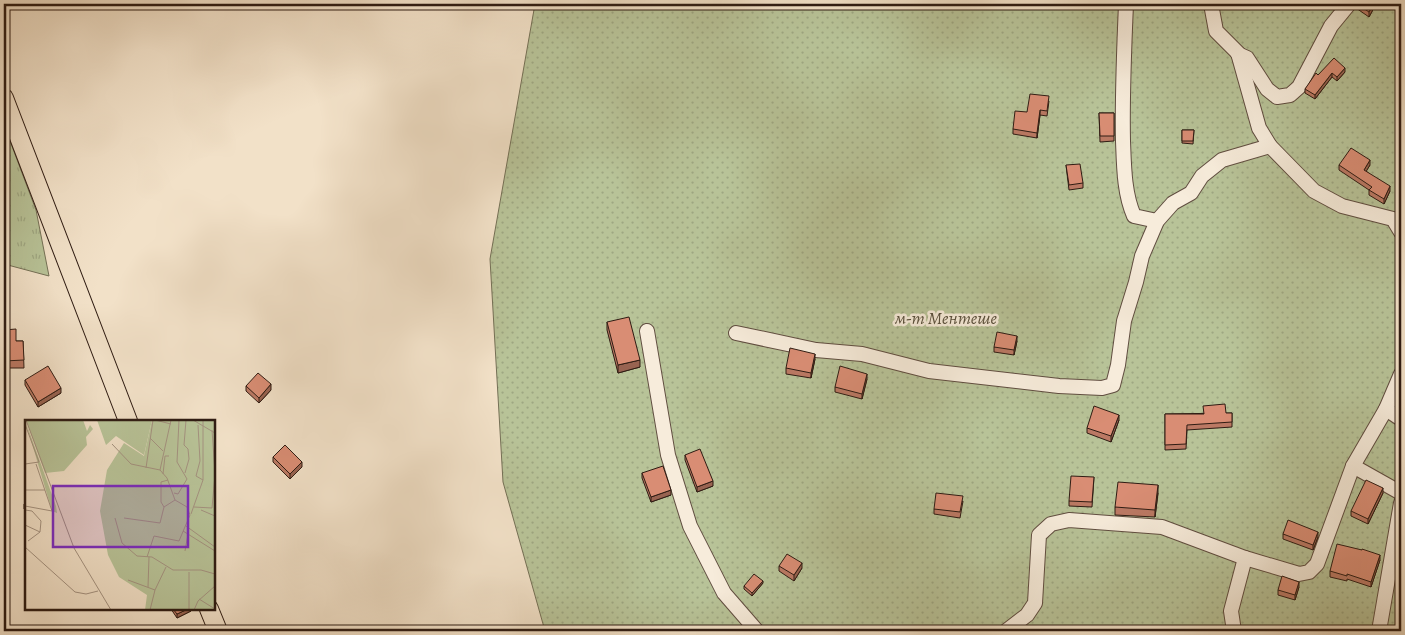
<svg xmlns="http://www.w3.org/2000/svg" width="1405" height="635" font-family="Alegreya,serif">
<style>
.grass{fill:url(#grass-tufts);stroke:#747056}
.garden{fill:url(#garden-dots);stroke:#747056}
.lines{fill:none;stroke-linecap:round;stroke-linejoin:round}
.minor-casing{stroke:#604d40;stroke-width:16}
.major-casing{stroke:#2f1c13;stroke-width:20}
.minor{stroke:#f7ecdb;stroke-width:14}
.major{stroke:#f2e1c8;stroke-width:18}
.wall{fill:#bb7964;stroke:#2f1c13}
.shaded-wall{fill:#986351;stroke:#2f1c13}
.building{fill:#d98d74;stroke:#2f1c13}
.labels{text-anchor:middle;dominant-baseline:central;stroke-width:5;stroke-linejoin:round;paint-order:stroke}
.park-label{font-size:18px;font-style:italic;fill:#584e3b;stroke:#f7ecdb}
.inset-road{fill:none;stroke:#a49280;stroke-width:1}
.view{fill:#7b2cbf;fill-opacity:0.15;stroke:#7b2cbf;stroke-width:2.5}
.inset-edge{fill:none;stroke:#2f1c13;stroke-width:2.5}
</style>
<defs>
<pattern id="grass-tufts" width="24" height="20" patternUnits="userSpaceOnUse" patternTransform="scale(1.25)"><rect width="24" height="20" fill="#b8c398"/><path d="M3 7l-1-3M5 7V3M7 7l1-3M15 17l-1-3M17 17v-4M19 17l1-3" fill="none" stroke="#9ea782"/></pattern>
<pattern id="garden-dots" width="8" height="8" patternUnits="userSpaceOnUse" patternTransform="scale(1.25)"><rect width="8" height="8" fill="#b8c398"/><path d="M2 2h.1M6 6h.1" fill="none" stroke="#9ea782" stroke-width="1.8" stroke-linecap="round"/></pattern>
</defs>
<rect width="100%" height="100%" fill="#f2e1c8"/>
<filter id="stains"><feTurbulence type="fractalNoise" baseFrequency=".004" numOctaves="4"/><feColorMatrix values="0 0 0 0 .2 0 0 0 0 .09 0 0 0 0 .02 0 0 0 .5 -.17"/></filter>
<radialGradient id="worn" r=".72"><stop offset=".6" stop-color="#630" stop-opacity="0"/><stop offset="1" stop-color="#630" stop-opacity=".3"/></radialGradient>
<path class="grass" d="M 4,125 L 36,210 L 49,276 L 4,264 Z"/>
<path class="garden" d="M 535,4 L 1401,4 L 1401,631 L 545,631 L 503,482 L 490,259 Z"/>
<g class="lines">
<g class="minor-casing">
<g id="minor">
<path d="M 1126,4 C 1124,50 1122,95 1123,141 C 1124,166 1124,193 1134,216 L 1157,221"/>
<path d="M 1211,4 L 1216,31 L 1238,53 L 1259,128 L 1270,146 L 1314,191 L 1342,206 L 1393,219 L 1401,232"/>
<path d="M 1238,54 L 1247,58 L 1267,89 L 1277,97 L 1290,95 L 1299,87 L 1331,26 L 1349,4"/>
<path d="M 647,331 L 668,455 L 690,526 L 724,593 L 757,631"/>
<path d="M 736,333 L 816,350 L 862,354 L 929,371 L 1059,386 L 1102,388 L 1113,385 L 1118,365 L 1124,321 L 1136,282 L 1142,256 L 1157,221 L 1173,203 L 1191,193 L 1202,176 L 1222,160 L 1270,146"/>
<path d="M 1386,409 L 1401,419"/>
<path d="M 1353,466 L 1401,493"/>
<path d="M 1006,631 L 1027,615 L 1035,603 L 1039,535 L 1051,524 L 1069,520 L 1162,527 L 1245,558 L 1299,574 L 1309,572 L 1317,564 L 1353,466 L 1386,409 L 1401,374"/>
<path d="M 1234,631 L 1231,611 L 1245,558"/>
<path d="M 1379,631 L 1401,503"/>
</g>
</g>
<g class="major-casing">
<g id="major">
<path d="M 4,98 L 128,421"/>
<path d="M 209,609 L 218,631"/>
</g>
</g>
<use href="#minor" class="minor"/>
<use href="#major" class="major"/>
</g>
<g class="wall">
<path d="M 1356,4 L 1376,4 L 1369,17 L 1356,8 Z"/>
<path d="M 1345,72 L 1337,81 L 1332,77 L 1315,99 L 1305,93 L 1305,89 L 1318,75 Z"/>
<path d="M 1049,101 L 1047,116 L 1040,115 L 1037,138 L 1013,134 L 1013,129 L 1027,112 Z"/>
<path d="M 1099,113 L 1114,113 L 1114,141 L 1100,142 Z"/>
<path d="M 1182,130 L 1194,130 L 1193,144 L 1182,143 Z"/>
<path d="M 1066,165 L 1083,183 L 1083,188 L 1069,190 Z"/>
<path d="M 1339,165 L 1370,165 L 1366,171 L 1390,191 L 1384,204 L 1369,195 L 1369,190 L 1339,170 Z"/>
<path d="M 607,322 L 640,367 L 618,373 L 607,330 Z"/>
<path d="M 4,330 L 16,341 L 23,341 L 24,368 L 4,368 Z"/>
<path d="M 1017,341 L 1014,355 L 994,352 L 994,347 Z"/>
<path d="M 815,359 L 811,378 L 786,374 L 786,368 Z"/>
<path d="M 867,379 L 862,399 L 835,392 L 835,387 Z"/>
<path d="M 25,380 L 61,393 L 38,407 L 25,385 Z"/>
<path d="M 246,386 L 271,390 L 259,403 L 246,391 Z"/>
<path d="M 1232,413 L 1232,427 L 1187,430 L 1186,449 L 1165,450 L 1165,414 Z"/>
<path d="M 1119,420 L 1111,442 L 1087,433 L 1087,428 Z"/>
<path d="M 685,455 L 713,486 L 697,492 L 685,460 Z"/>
<path d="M 273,457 L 302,467 L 290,479 L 273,462 Z"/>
<path d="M 642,473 L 671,495 L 651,502 L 642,478 Z"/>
<path d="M 1094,477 L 1092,507 L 1069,506 L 1069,501 Z"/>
<path d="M 1158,493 L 1155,517 L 1115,515 L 1115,507 Z"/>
<path d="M 1383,493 L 1368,524 L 1351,516 L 1351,511 Z"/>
<path d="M 963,501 L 960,518 L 934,514 L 934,509 Z"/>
<path d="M 26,502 L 26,511 L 24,509 L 24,504 Z"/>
<path d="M 1283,534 L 1318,537 L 1313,550 L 1283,539 Z"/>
<path d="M 1380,560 L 1371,587 L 1347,579 L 1347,581 L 1330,577 L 1330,571 Z"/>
<path d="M 779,566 L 802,568 L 794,581 L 779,571 Z"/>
<path d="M 763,583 L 752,596 L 744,589 L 744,586 Z"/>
<path d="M 1299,587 L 1295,600 L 1278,595 L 1278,590 Z"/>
<path d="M 171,609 L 191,609 L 191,611 L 177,618 Z"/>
</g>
<g class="shaded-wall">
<path d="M 1373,4 L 1376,4 L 1369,17 L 1369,12 Z"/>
<path d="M 1345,68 L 1345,72 L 1337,81 L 1337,77 Z"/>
<path d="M 1332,73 L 1332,77 L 1315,99 L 1315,95 Z"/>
<path d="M 1040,110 L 1040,115 L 1037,138 L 1037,133 Z"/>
<path d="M 1370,160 L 1370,165 L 1364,175 L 1364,170 Z"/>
<path d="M 1390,186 L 1390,191 L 1384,204 L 1384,199 Z"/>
<path d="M 1017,336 L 1017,341 L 1014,355 L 1014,350 Z"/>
<path d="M 815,354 L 815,359 L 811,378 L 811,373 Z"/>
<path d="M 640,360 L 640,367 L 618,373 L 618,365 Z"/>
<path d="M 867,374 L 867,379 L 862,399 L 862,394 Z"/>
<path d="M 271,384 L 271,390 L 259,403 L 259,398 Z"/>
<path d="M 61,388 L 61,393 L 38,407 L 38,402 Z"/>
<path d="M 1119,415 L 1119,420 L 1111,442 L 1111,436 Z"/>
<path d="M 302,462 L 302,467 L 290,479 L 290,474 Z"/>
<path d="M 713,481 L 713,486 L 697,492 L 697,487 Z"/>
<path d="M 1158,485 L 1158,493 L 1155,517 L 1155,510 Z"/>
<path d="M 1383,488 L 1383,493 L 1368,524 L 1368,519 Z"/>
<path d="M 671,490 L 671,495 L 651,502 L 651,497 Z"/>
<path d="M 1318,532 L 1318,537 L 1313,550 L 1313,545 Z"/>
<path d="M 1380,555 L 1380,560 L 1371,587 L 1371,582 Z"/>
<path d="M 802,563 L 802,568 L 794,581 L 794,575 Z"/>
<path d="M 763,581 L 763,583 L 752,596 L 752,593 Z"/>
<path d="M 1299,582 L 1299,587 L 1295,600 L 1295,595 Z"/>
<path d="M 188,609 L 191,609 L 191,611 L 177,618 L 177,614 Z"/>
</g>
<g class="building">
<path d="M 1357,4 L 1373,4 L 1369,12 Z"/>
<path d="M 1334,58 L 1345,68 L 1337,77 L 1332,73 L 1315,95 L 1305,89 L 1316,73 L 1318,75 Z"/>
<path d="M 1030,94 L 1049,96 L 1047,111 L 1040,110 L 1037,133 L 1013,129 L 1015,111 L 1027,112 Z"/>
<path d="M 1099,113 L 1114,113 L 1114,136 L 1100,136 Z"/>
<path d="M 1182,130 L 1194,130 L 1193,141 L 1182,141 Z"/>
<path d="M 1351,148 L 1370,160 L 1364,170 L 1390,186 L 1384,199 L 1369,190 L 1372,187 L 1339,165 Z"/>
<path d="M 1080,164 L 1083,183 L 1069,185 L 1066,165 Z"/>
<path d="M 629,317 L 640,360 L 618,365 L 607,322 Z"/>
<path d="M 16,329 L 16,341 L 23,341 L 24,360 L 4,361 L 4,330 Z"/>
<path d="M 997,332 L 1017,336 L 1014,350 L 994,347 Z"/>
<path d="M 790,348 L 815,354 L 811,373 L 786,368 Z"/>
<path d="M 48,366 L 61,388 L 38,402 L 25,380 Z"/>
<path d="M 840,366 L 867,374 L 862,394 L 835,387 Z"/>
<path d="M 258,373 L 271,384 L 259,398 L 246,386 Z"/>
<path d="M 1225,404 L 1226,413 L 1232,413 L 1232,422 L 1187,425 L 1186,444 L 1165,445 L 1165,414 L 1204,414 L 1203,406 Z"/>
<path d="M 1094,406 L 1119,415 L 1111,436 L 1087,428 Z"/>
<path d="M 285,445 L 302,462 L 290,474 L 273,457 Z"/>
<path d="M 700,449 L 713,481 L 697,487 L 685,455 Z"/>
<path d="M 663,466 L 671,490 L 651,497 L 642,473 Z"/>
<path d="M 1071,476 L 1094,477 L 1092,502 L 1069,501 Z"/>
<path d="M 1366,480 L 1383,488 L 1368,519 L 1351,511 Z"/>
<path d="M 1118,482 L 1158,485 L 1155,510 L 1115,507 Z"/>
<path d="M 936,493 L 963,496 L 960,512 L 934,509 Z"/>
<path d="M 1288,520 L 1318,532 L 1313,545 L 1283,534 Z"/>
<path d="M 1337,544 L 1362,550 L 1362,549 L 1380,555 L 1371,582 L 1347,574 L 1347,576 L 1330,571 Z"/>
<path d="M 787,554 L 802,563 L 794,575 L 779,566 Z"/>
<path d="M 754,574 L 763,581 L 752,593 L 744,586 Z"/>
<path d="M 1282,576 L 1299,582 L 1295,595 L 1278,590 Z"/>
<path d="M 173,609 L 188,609 L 177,614 Z"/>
</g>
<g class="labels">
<g class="park-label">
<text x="946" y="318">м-т Ментeше</text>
</g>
</g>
<g transform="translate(25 420)">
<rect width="190" height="190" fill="#f2e1c8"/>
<path d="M 0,0 L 31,86 L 32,93 L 27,91 Z" fill="#b8c398"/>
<path d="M 1,0 L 58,0 L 62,11 L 65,5 L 68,9 L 61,17 L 62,25 L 39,51 L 20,53 ZM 72,0 L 127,0 L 119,35 L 91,16 L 81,25 Z" fill="#b8c398"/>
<path d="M 127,0 L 190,0 L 190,190 L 120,190 L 122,175 L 94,157 L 83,135 L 75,91 L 82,50 L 99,23 L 119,36 Z" fill="#b8c398"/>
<path class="inset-road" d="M 1,0 L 49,128 L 86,190M 130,0 L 146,4M 168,0 L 190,13M 0,4 L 14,42 L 0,44M 173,5 L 175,41 L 171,56 L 178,60M 187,10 L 190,53M 125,18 L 138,31M 87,24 L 106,44 L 135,50M 121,48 L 128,0M 160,53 L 164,39 L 163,29 L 159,25 L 161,0M 138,54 L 140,36 L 144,36M 0,70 L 20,70M 149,73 L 153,74 L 162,59 L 152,42 L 154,0M 0,86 L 27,91 L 11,44M 139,87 L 136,82 L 136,62 L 143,60M 169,87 L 187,88 L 190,55M 0,90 L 7,91 L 16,101 L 15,112 L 3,121M 176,90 L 190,96M 166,94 L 178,60 L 178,0M 90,98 L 97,123 L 112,136 L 127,137 L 148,150 L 176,150 L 190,154M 99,98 L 135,103 L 139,87 L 150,80M 0,105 L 15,112M 161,106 L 190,127M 158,111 L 190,131M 0,127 L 50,172 L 61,174 L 73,171M 160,131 L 163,114M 122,137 L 129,116 L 154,121 L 165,95 L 162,87 L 150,80 L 142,58 L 135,50 L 146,0M 164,152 L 164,190M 103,160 L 130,170 L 125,190M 123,167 L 124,137M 130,170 L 141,147M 174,179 L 190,189M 169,190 L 173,181 L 190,166"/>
<path class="view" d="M 28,66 L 163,66 L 163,127 L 28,127 Z"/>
<rect width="190" height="190" class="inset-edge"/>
</g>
<rect width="1405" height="635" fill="none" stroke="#f2e1c8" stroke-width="20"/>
<rect x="5" y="5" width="1395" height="625" fill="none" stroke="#2f1c13" stroke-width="2.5"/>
<rect x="10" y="10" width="1385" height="615" fill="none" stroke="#2f1c13"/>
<rect width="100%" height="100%" filter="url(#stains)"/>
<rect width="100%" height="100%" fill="url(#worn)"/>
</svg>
